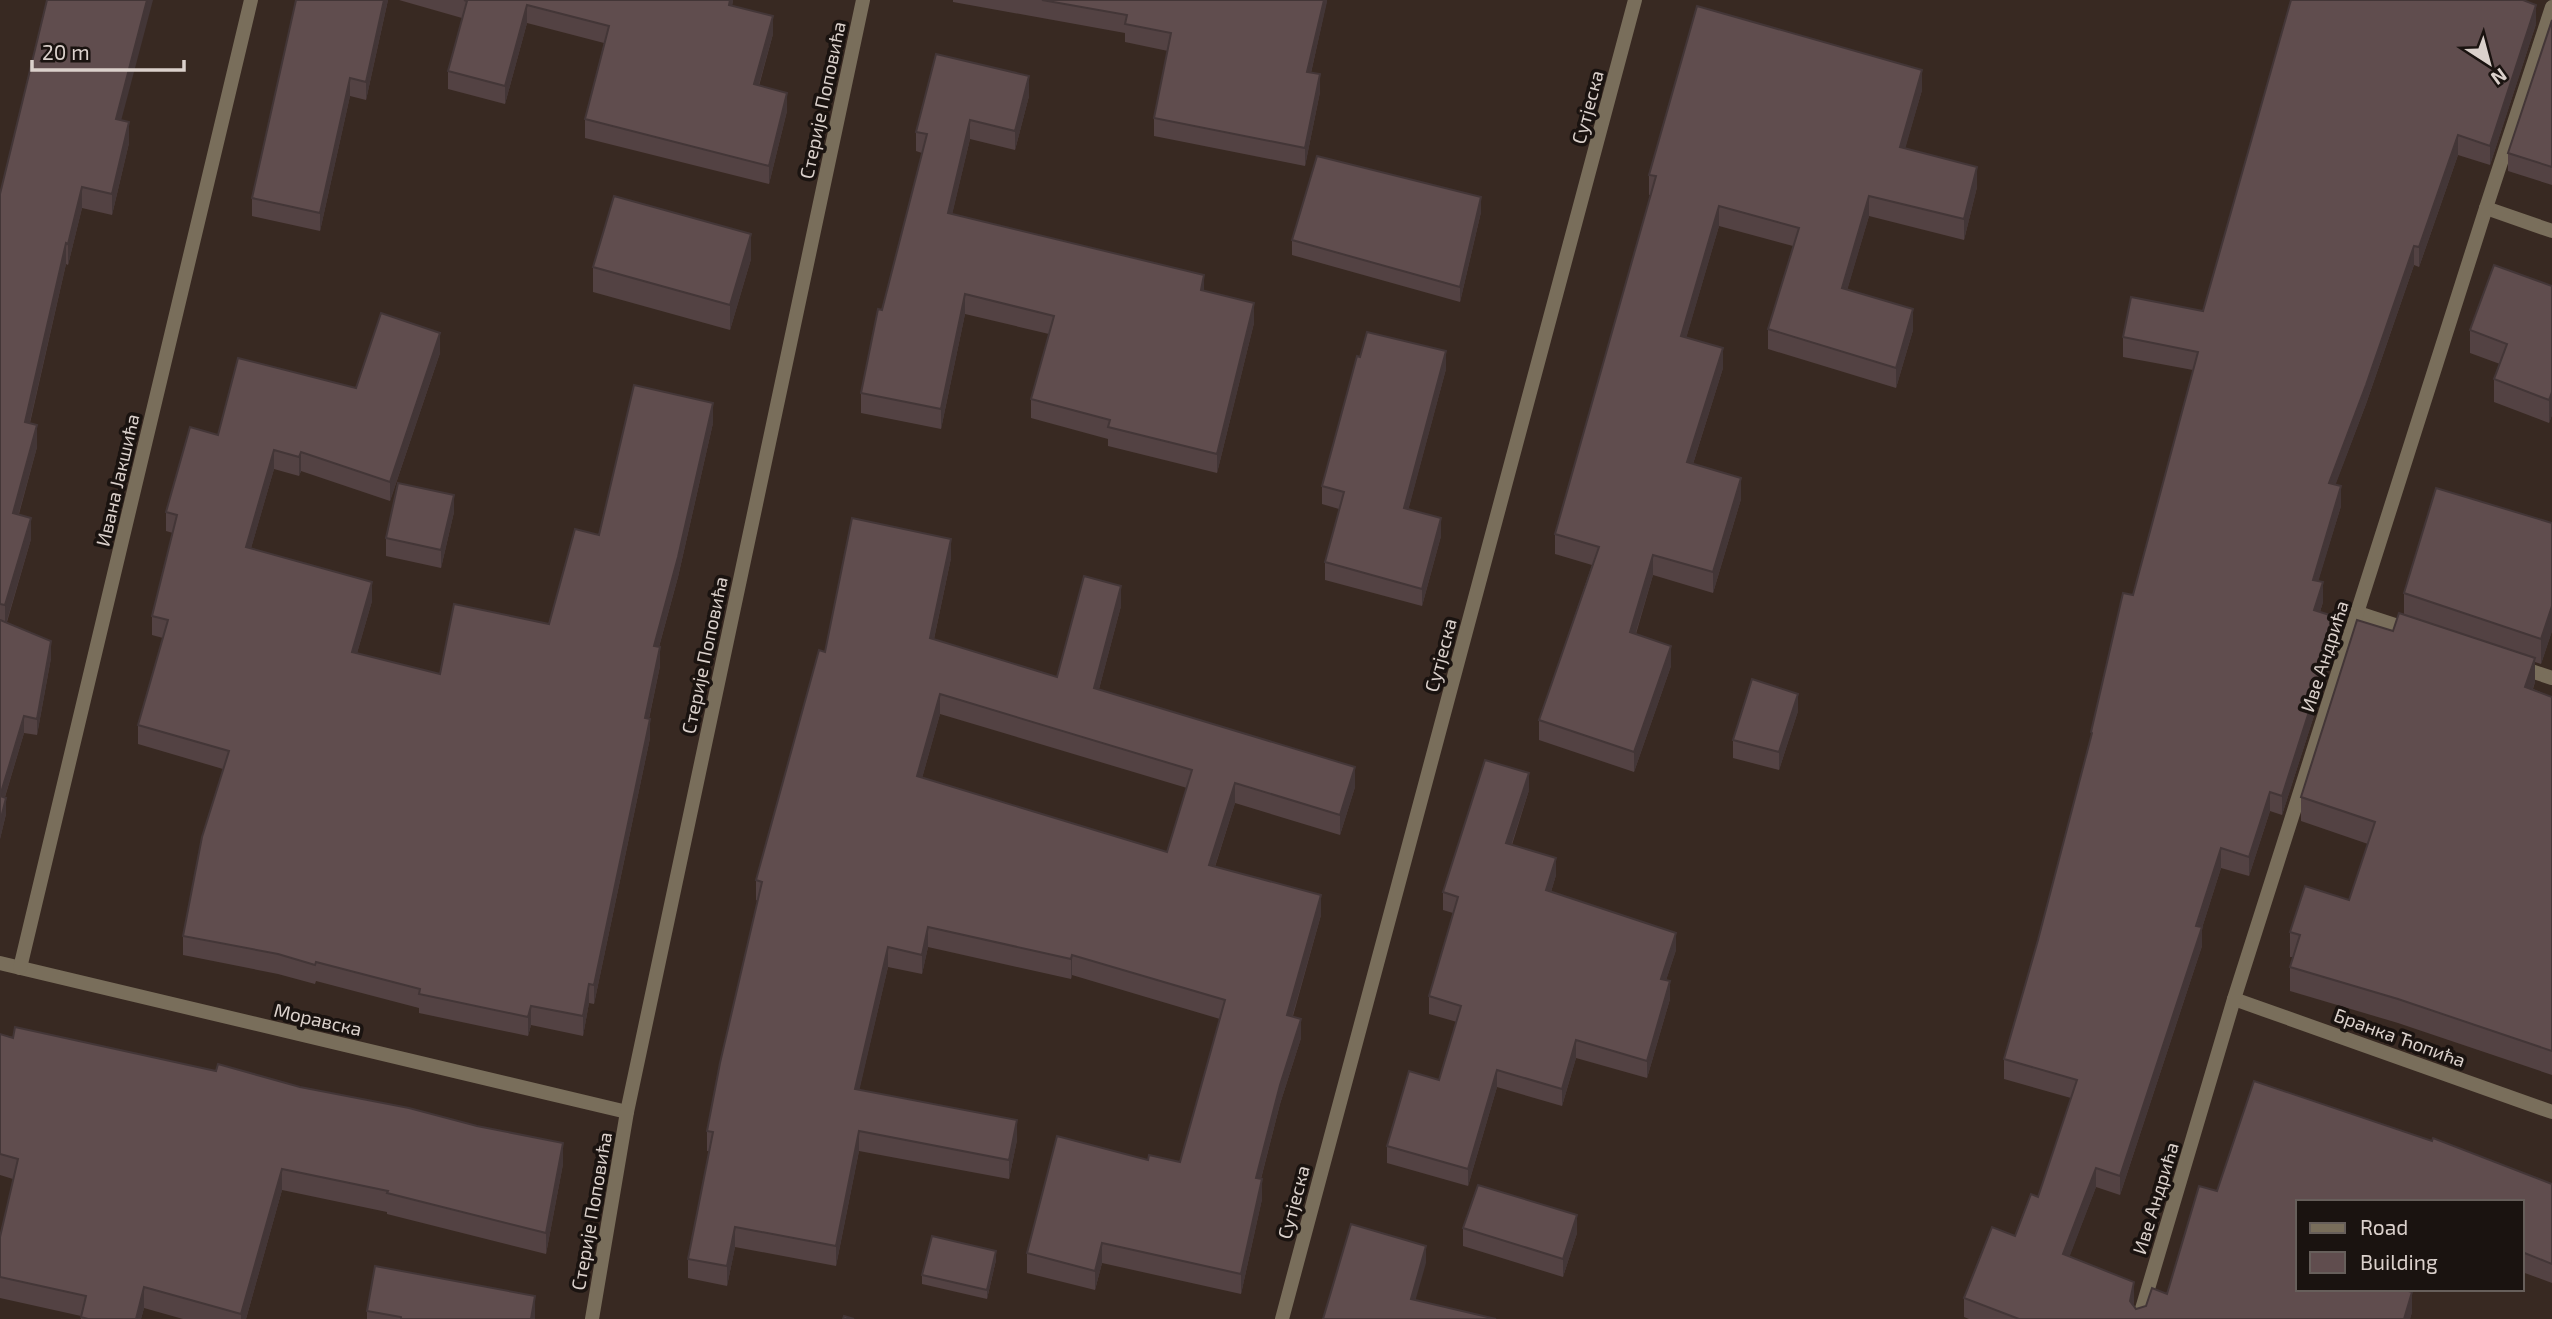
<svg xmlns="http://www.w3.org/2000/svg" width="2552" height="1319" font-family="'Exo 2',sans-serif">
<style>
.lines{fill:none;stroke-linecap:round;stroke-linejoin:round}
.street{stroke:#796e5b;stroke-width:14}
.wall{fill:#534243;fill-rule:evenodd}
.shaded-wall{fill:#433637}
.building{fill:#604d4e;stroke:#433637;stroke-width:2;fill-rule:evenodd}
.labels{text-anchor:middle;dominant-baseline:central;stroke-width:7;stroke-linejoin:round;paint-order:stroke}
.street-label{font-size:19px;fill:#dbd1cc;stroke:#1a1310}
</style>
<rect width="100%" height="100%" fill="#382922"/>
<g class="lines">
<g class="street">
<path d="M 2486,208 L 2552,231"/>
<path d="M 2358,613 L 2413,631"/>
<path d="M 2519,667 L 2552,678"/>
<path d="M 0,963 L 627,1112"/>
<path d="M 20,968 L 251,0"/>
<path d="M 2234,999 L 2552,1112"/>
<path d="M 592,1319 L 627,1112 L 863,0"/>
<path d="M 1282,1319 L 1635,0"/>
<path d="M 2139,1319 L 2234,999 L 2486,208 L 2552,7"/>
</g>
</g>
<g class="wall">
<path d="M 296,0 L 388,0 L 366,100 L 350,96 L 320,231 L 252,216 L 252,198 Z"/>
<path d="M 399,0 L 733,0 L 732,6 L 773,34 L 759,86 L 787,111 L 769,184 L 585,138 L 585,119 L 604,43 L 527,23 L 505,104 L 448,89 L 448,71 L 462,18 Z"/>
<path d="M 953,0 L 1327,0 L 1311,73 L 1320,92 L 1305,166 L 1154,136 L 1154,118 L 1168,51 L 1125,42 L 1125,33 L 953,2 Z"/>
<path d="M 2552,20 L 2552,185 L 2508,171 L 2508,153 Z"/>
<path d="M 2536,24 L 2490,165 L 2458,155 L 2419,267 L 2414,265 L 2366,404 L 2335,485 L 2341,506 L 2318,581 L 2323,602 L 2320,612 L 2339,638 L 2282,815 L 2270,811 L 2249,876 L 2221,868 L 2202,928 L 2202,946 L 2120,1195 L 2096,1187 L 2069,1257 L 2134,1301 L 2133,1306 L 2136,1309 L 2146,1306 L 2167,1294 L 2217,1191 L 2552,1184 L 2552,1283 L 2522,1272 L 2522,1202 L 2298,1202 L 2298,1289 L 2412,1312 L 2410,1319 L 1969,1319 L 1964,1317 L 1964,1298 L 2015,1236 L 2038,1197 L 2071,1098 L 2004,1079 L 2004,1059 L 2038,940 L 2091,740 L 2091,732 L 2133,595 L 2193,370 L 2123,357 L 2123,337 L 2203,311 Z"/>
<path d="M 1922,90 L 1905,148 L 1977,187 L 1964,240 L 1869,216 L 1847,290 L 1913,330 L 1896,388 L 1768,349 L 1768,329 L 1793,246 L 1719,226 L 1686,338 L 1723,368 L 1693,464 L 1741,499 L 1713,593 L 1653,575 L 1636,634 L 1671,666 L 1634,772 L 1539,740 L 1539,720 L 1592,565 L 1555,554 L 1555,534 L 1651,195 L 1649,195 L 1649,175 Z"/>
<path d="M 1029,96 L 1015,150 L 970,139 L 952,214 L 1204,291 L 1254,323 L 1217,473 L 1108,446 L 1108,439 L 1031,418 L 1031,399 L 1049,334 L 965,314 L 941,429 L 861,413 L 861,393 L 922,153 L 916,151 L 916,132 Z"/>
<path d="M 121,120 L 129,143 L 112,215 L 82,208 L 68,265 L 66,264 L 30,423 L 37,447 L 19,514 L 31,539 L 7,622 L 51,658 L 37,735 L 24,733 L 5,797 L 6,814 L 0,839 L 0,194 Z"/>
<path d="M 1481,212 L 1460,302 L 1292,255 L 1292,240 Z"/>
<path d="M 751,259 L 730,330 L 593,292 L 593,267 Z"/>
<path d="M 2552,286 L 2552,415 L 2549,423 L 2494,402 L 2494,379 L 2500,364 L 2470,353 L 2470,330 Z"/>
<path d="M 440,353 L 390,501 L 301,471 L 299,476 L 274,469 L 251,548 L 372,601 L 357,653 L 440,674 L 549,624 L 599,535 L 713,423 L 678,577 L 659,647 L 660,666 L 649,719 L 650,738 L 594,1004 L 589,1003 L 583,1036 L 531,1025 L 528,1036 L 419,1013 L 419,1008 L 316,981 L 315,984 L 278,974 L 183,955 L 183,936 L 223,769 L 138,744 L 138,725 L 163,638 L 152,635 L 152,616 L 173,533 L 166,531 L 166,512 L 218,435 L 356,388 Z"/>
<path d="M 1446,369 L 1408,510 L 1441,536 L 1422,606 L 1325,580 L 1325,562 L 1339,509 L 1322,504 L 1322,486 Z"/>
<path d="M 454,512 L 441,568 L 386,556 L 386,538 Z"/>
<path d="M 2552,523 L 2552,631 L 2541,664 L 2535,662 L 2535,682 L 2533,689 L 2552,697 L 2552,1075 L 2398,1023 L 2290,991 L 2290,967 L 2293,957 L 2290,957 L 2290,932 L 2349,900 L 2368,844 L 2301,821 L 2301,797 L 2393,631 L 2404,615 L 2404,593 Z"/>
<path d="M 951,558 L 934,639 L 1057,677 L 1121,606 L 1099,689 L 1355,787 L 1340,835 L 1235,803 L 1215,867 L 1321,915 L 1293,1016 L 1301,1038 L 1280,1104 L 1261,1179 L 1262,1199 L 1241,1294 L 1102,1263 L 1095,1290 L 1027,1273 L 1027,1253 L 1148,1160 L 1180,1162 L 1220,1019 L 1072,975 L 1071,979 L 928,947 L 922,974 L 888,967 L 859,1090 L 1017,1140 L 1009,1179 L 859,1151 L 836,1266 L 735,1247 L 727,1286 L 688,1278 L 688,1259 L 709,1151 L 707,1151 L 707,1131 L 758,901 L 756,900 L 756,880 L 825,652 ZM 940,714 L 1187,788 L 1167,852 L 922,778 Z"/>
<path d="M 1798,711 L 1779,770 L 1733,758 L 1733,740 Z"/>
<path d="M 1529,790 L 1512,845 L 1556,875 L 1551,892 L 1676,950 L 1666,980 L 1670,999 L 1647,1078 L 1576,1058 L 1562,1106 L 1497,1087 L 1468,1186 L 1387,1163 L 1387,1146 L 1439,1080 L 1457,1022 L 1429,1014 L 1429,996 L 1453,913 L 1443,910 L 1443,892 Z"/>
<path d="M 0,1034 L 563,1164 L 546,1254 L 387,1214 L 387,1212 L 282,1190 L 246,1319 L 183,1319 L 144,1308 L 141,1319 L 81,1319 L 81,1316 L 0,1298 L 0,1237 L 13,1179 L 0,1175 Z"/>
<path d="M 1463,1228 L 1577,1233 L 1563,1277 L 1463,1246 Z"/>
<path d="M 996,1260 L 987,1299 L 922,1284 L 922,1275 Z"/>
<path d="M 367,1311 L 535,1319 L 367,1319 Z"/>
</g>
<g class="shaded-wall">
<path d="M 147,0 L 153,0 L 116,140 L 116,119 Z"/>
<path d="M 384,0 L 388,0 L 366,100 L 366,82 Z"/>
<path d="M 730,0 L 733,0 L 729,23 L 729,5 Z"/>
<path d="M 1324,0 L 1327,0 L 1327,2 L 1307,90 L 1307,72 Z"/>
<path d="M 527,5 L 527,23 L 505,104 L 505,86 Z"/>
<path d="M 2536,5 L 2536,24 L 2490,165 L 2490,146 Z"/>
<path d="M 773,16 L 773,34 L 754,102 L 754,84 Z"/>
<path d="M 1922,70 L 1922,90 L 1900,167 L 1900,147 Z"/>
<path d="M 1320,74 L 1320,92 L 1305,166 L 1305,148 Z"/>
<path d="M 1029,76 L 1029,96 L 1015,150 L 1015,131 Z"/>
<path d="M 350,78 L 350,96 L 320,231 L 320,213 Z"/>
<path d="M 787,93 L 787,111 L 769,184 L 769,166 Z"/>
<path d="M 970,120 L 970,139 L 948,232 L 948,213 Z"/>
<path d="M 129,122 L 129,143 L 112,215 L 112,194 Z"/>
<path d="M 2458,135 L 2458,155 L 2419,267 L 2419,247 Z"/>
<path d="M 1977,167 L 1977,187 L 1964,240 L 1964,219 Z"/>
<path d="M 82,187 L 82,208 L 68,265 L 68,244 Z"/>
<path d="M 1869,196 L 1869,216 L 1842,308 L 1842,288 Z"/>
<path d="M 1481,197 L 1481,212 L 1460,302 L 1460,287 Z"/>
<path d="M 1719,206 L 1719,226 L 1681,356 L 1681,336 Z"/>
<path d="M 751,234 L 751,259 L 730,330 L 730,305 Z"/>
<path d="M 66,243 L 66,264 L 25,443 L 25,422 Z"/>
<path d="M 2414,246 L 2414,265 L 2366,404 L 2329,502 L 2329,483 Z"/>
<path d="M 1204,275 L 1204,295 L 1201,290 Z"/>
<path d="M 965,294 L 965,314 L 941,429 L 941,409 Z"/>
<path d="M 1254,303 L 1254,323 L 1217,473 L 1217,454 Z"/>
<path d="M 1913,309 L 1913,330 L 1896,388 L 1896,368 Z"/>
<path d="M 440,333 L 440,353 L 390,501 L 390,482 Z"/>
<path d="M 1723,348 L 1723,368 L 1687,483 L 1687,462 Z"/>
<path d="M 1446,351 L 1446,369 L 1404,526 L 1404,508 Z"/>
<path d="M 2552,392 L 2552,415 L 2549,423 L 2549,400 Z"/>
<path d="M 713,403 L 713,423 L 678,577 L 654,665 L 654,646 Z"/>
<path d="M 37,425 L 37,447 L 13,534 L 13,513 Z"/>
<path d="M 274,450 L 274,469 L 246,566 L 246,547 Z"/>
<path d="M 301,452 L 301,471 L 299,476 L 299,457 Z"/>
<path d="M 1741,478 L 1741,499 L 1713,593 L 1713,572 Z"/>
<path d="M 2341,486 L 2341,506 L 2313,599 L 2313,580 Z"/>
<path d="M 454,495 L 454,512 L 441,568 L 441,550 Z"/>
<path d="M 31,518 L 31,539 L 5,627 L 5,605 Z"/>
<path d="M 1441,518 L 1441,536 L 1422,606 L 1422,589 Z"/>
<path d="M 951,539 L 951,558 L 930,658 L 930,638 Z"/>
<path d="M 1653,555 L 1653,575 L 1630,652 L 1630,632 Z"/>
<path d="M 372,582 L 372,601 L 352,671 L 352,652 Z"/>
<path d="M 2323,582 L 2323,602 L 2314,630 L 2314,610 Z"/>
<path d="M 1121,586 L 1121,606 L 1094,708 L 1094,688 Z"/>
<path d="M 2552,606 L 2552,631 L 2541,664 L 2541,639 Z"/>
<path d="M 2339,618 L 2339,638 L 2282,815 L 2282,796 Z"/>
<path d="M 51,641 L 51,658 L 37,735 L 37,719 Z"/>
<path d="M 1671,646 L 1671,666 L 1634,772 L 1634,752 Z"/>
<path d="M 660,647 L 660,666 L 645,737 L 645,718 Z"/>
<path d="M 2535,658 L 2535,682 L 2525,711 L 2525,687 Z"/>
<path d="M 940,694 L 940,714 L 917,796 L 917,776 Z"/>
<path d="M 1798,694 L 1798,711 L 1779,770 L 1779,752 Z"/>
<path d="M 24,716 L 24,733 L 0,813 L 0,796 Z"/>
<path d="M 650,719 L 650,738 L 594,1004 L 594,985 Z"/>
<path d="M 1355,767 L 1355,787 L 1340,835 L 1340,815 Z"/>
<path d="M 1529,773 L 1529,790 L 1506,861 L 1506,843 Z"/>
<path d="M 1235,783 L 1235,803 L 1209,885 L 1209,865 Z"/>
<path d="M 2270,792 L 2270,811 L 2249,876 L 2249,857 Z"/>
<path d="M 6,798 L 6,814 L 0,839 L 0,822 Z"/>
<path d="M 2221,848 L 2221,868 L 2202,928 L 2202,946 L 2120,1195 L 2120,1176 Z"/>
<path d="M 1556,858 L 1556,875 L 1546,908 L 1546,890 Z"/>
<path d="M 1321,895 L 1321,915 L 1287,1035 L 1287,1015 Z"/>
<path d="M 928,927 L 928,947 L 922,974 L 922,955 Z"/>
<path d="M 1676,933 L 1676,950 L 1661,996 L 1661,979 Z"/>
<path d="M 888,947 L 888,967 L 855,1109 L 855,1089 Z"/>
<path d="M 1072,955 L 1072,975 L 1071,979 L 1071,959 Z"/>
<path d="M 1670,981 L 1670,999 L 1647,1078 L 1647,1061 Z"/>
<path d="M 589,984 L 589,1003 L 583,1036 L 583,1016 Z"/>
<path d="M 531,1006 L 531,1025 L 528,1036 L 528,1017 Z"/>
<path d="M 1301,1019 L 1301,1038 L 1280,1104 L 1256,1198 L 1256,1178 L 1280,1085 Z"/>
<path d="M 1576,1040 L 1576,1058 L 1562,1106 L 1562,1089 Z"/>
<path d="M 1497,1070 L 1497,1087 L 1468,1186 L 1468,1169 Z"/>
<path d="M 1017,1120 L 1017,1140 L 1009,1179 L 1009,1160 Z"/>
<path d="M 859,1131 L 859,1151 L 836,1266 L 836,1246 Z"/>
<path d="M 563,1143 L 563,1164 L 546,1254 L 546,1233 Z"/>
<path d="M 2096,1168 L 2096,1187 L 2063,1274 L 2063,1254 Z"/>
<path d="M 282,1169 L 282,1190 L 246,1319 L 241,1319 L 241,1314 Z"/>
<path d="M 1262,1179 L 1262,1199 L 1241,1294 L 1241,1274 Z"/>
<path d="M 1577,1215 L 1577,1233 L 1563,1277 L 1563,1259 Z"/>
<path d="M 735,1227 L 735,1247 L 727,1286 L 727,1266 Z"/>
<path d="M 1102,1243 L 1102,1263 L 1095,1290 L 1095,1271 Z"/>
<path d="M 1426,1246 L 1426,1263 L 1411,1316 L 1411,1299 Z"/>
<path d="M 996,1251 L 996,1260 L 987,1299 L 987,1290 Z"/>
<path d="M 2134,1282 L 2134,1301 L 2130,1319 L 2130,1301 Z"/>
<path d="M 144,1287 L 144,1308 L 141,1319 L 136,1319 Z"/>
<path d="M 2412,1292 L 2412,1312 L 2410,1319 L 2404,1319 Z"/>
<path d="M 535,1296 L 535,1319 L 531,1319 Z"/>
</g>
<g class="building">
<path d="M 47,0 L 147,0 L 116,119 L 129,122 L 112,194 L 82,187 L 68,244 L 66,243 L 25,422 L 37,425 L 13,513 L 31,518 L 5,605 L 0,604 L 0,194 Z"/>
<path d="M 296,0 L 384,0 L 366,82 L 350,78 L 320,213 L 252,198 Z"/>
<path d="M 464,0 L 730,0 L 729,5 L 773,16 L 754,84 L 787,93 L 769,166 L 585,119 L 609,26 L 527,5 L 505,86 L 448,71 L 467,1 Z"/>
<path d="M 1042,0 L 1324,0 L 1307,72 L 1320,74 L 1305,148 L 1154,118 L 1171,33 L 1125,24 L 1127,15 Z"/>
<path d="M 2291,0 L 2523,0 L 2536,5 L 2490,146 L 2458,135 L 2419,247 L 2414,246 L 2366,385 L 2329,483 L 2341,486 L 2313,580 L 2323,582 L 2314,610 L 2339,618 L 2282,796 L 2270,792 L 2249,857 L 2221,848 L 2196,926 L 2202,927 L 2120,1176 L 2096,1168 L 2063,1254 L 2134,1282 L 2130,1301 L 2136,1309 L 2146,1306 L 2152,1288 L 2167,1294 L 2199,1186 L 2217,1191 L 2254,1081 L 2432,1141 L 2433,1138 L 2552,1184 L 2552,1264 L 2522,1252 L 2522,1202 L 2390,1202 L 2387,1201 L 2387,1202 L 2298,1202 L 2298,1289 L 2402,1289 L 2412,1292 L 2404,1319 L 2019,1319 L 1964,1298 L 1992,1227 L 2015,1236 L 2031,1194 L 2038,1197 L 2077,1080 L 2004,1059 L 2038,940 L 2092,733 L 2091,732 L 2123,593 L 2133,595 L 2198,352 L 2123,337 L 2131,297 L 2203,311 Z"/>
<path d="M 1697,6 L 1922,70 L 1900,147 L 1977,167 L 1964,219 L 1869,196 L 1842,288 L 1913,309 L 1896,368 L 1768,329 L 1799,228 L 1719,206 L 1681,336 L 1723,348 L 1687,462 L 1741,478 L 1713,572 L 1653,555 L 1630,632 L 1671,646 L 1634,752 L 1539,720 L 1599,547 L 1555,534 L 1656,176 L 1649,175 Z"/>
<path d="M 2552,20 L 2552,167 L 2508,153 Z"/>
<path d="M 936,54 L 1029,76 L 1015,131 L 970,120 L 948,213 L 1204,275 L 1201,290 L 1254,303 L 1217,454 L 1108,427 L 1110,420 L 1031,399 L 1054,316 L 965,294 L 941,409 L 861,393 L 878,309 L 882,310 L 927,134 L 916,132 Z"/>
<path d="M 1317,156 L 1481,197 L 1460,287 L 1292,240 Z"/>
<path d="M 614,196 L 751,234 L 730,305 L 593,267 Z"/>
<path d="M 2494,265 L 2552,286 L 2552,392 L 2549,400 L 2494,379 L 2507,344 L 2470,330 Z"/>
<path d="M 381,313 L 440,333 L 390,482 L 301,452 L 299,457 L 274,450 L 246,547 L 372,582 L 352,652 L 440,674 L 454,604 L 549,624 L 575,529 L 599,535 L 634,385 L 713,403 L 678,557 L 654,646 L 660,647 L 645,718 L 650,719 L 594,985 L 589,984 L 583,1016 L 531,1006 L 528,1017 L 419,994 L 420,989 L 316,962 L 315,965 L 278,954 L 183,936 L 202,837 L 229,751 L 138,725 L 168,620 L 152,616 L 177,515 L 166,512 L 190,427 L 218,435 L 238,358 L 356,388 Z"/>
<path d="M 1367,332 L 1446,351 L 1404,508 L 1441,518 L 1422,589 L 1325,562 L 1344,492 L 1322,486 L 1357,356 L 1360,357 Z"/>
<path d="M 398,483 L 454,495 L 441,550 L 386,538 Z"/>
<path d="M 2436,488 L 2552,523 L 2552,606 L 2541,639 L 2404,593 Z"/>
<path d="M 852,518 L 951,539 L 930,638 L 1057,677 L 1084,576 L 1121,586 L 1094,688 L 1355,767 L 1340,815 L 1235,783 L 1209,865 L 1321,895 L 1287,1015 L 1301,1019 L 1280,1085 L 1256,1178 L 1262,1179 L 1241,1274 L 1102,1243 L 1095,1271 L 1027,1253 L 1057,1136 L 1148,1160 L 1149,1155 L 1180,1162 L 1225,1000 L 1072,955 L 1071,959 L 928,927 L 922,955 L 888,947 L 855,1089 L 1017,1120 L 1009,1160 L 859,1131 L 836,1246 L 735,1227 L 727,1266 L 688,1259 L 713,1132 L 707,1131 L 720,1063 L 762,882 L 756,880 L 819,650 L 825,652 ZM 940,694 L 1192,770 L 1167,852 L 917,776 Z"/>
<path d="M 2399,613 L 2535,658 L 2525,687 L 2552,697 L 2552,1051 L 2398,999 L 2290,967 L 2300,935 L 2290,932 L 2305,886 L 2349,900 L 2375,822 L 2301,797 L 2357,620 L 2393,631 Z"/>
<path d="M 0,620 L 51,641 L 37,719 L 24,716 L 0,796 L 6,798 L 0,822 Z"/>
<path d="M 1752,679 L 1798,694 L 1779,752 L 1733,740 Z"/>
<path d="M 1485,760 L 1529,773 L 1506,843 L 1556,858 L 1546,890 L 1676,933 L 1661,979 L 1670,981 L 1647,1061 L 1576,1040 L 1562,1089 L 1497,1070 L 1468,1169 L 1387,1146 L 1409,1071 L 1439,1080 L 1461,1006 L 1429,996 L 1458,897 L 1443,892 Z"/>
<path d="M 15,1027 L 216,1071 L 218,1064 L 300,1087 L 409,1108 L 477,1126 L 563,1143 L 546,1233 L 387,1193 L 388,1191 L 282,1169 L 241,1314 L 144,1287 L 136,1319 L 88,1319 L 81,1317 L 86,1296 L 0,1277 L 0,1237 L 18,1159 L 0,1154 L 0,1034 L 13,1038 Z"/>
<path d="M 1478,1185 L 1577,1215 L 1563,1259 L 1463,1228 Z"/>
<path d="M 1351,1224 L 1426,1246 L 1411,1299 L 1496,1319 L 1323,1319 Z"/>
<path d="M 932,1236 L 996,1251 L 987,1290 L 922,1275 Z"/>
<path d="M 375,1266 L 535,1296 L 531,1319 L 401,1319 L 401,1317 L 367,1311 Z"/>
<path d="M 844,1316 L 854,1319 L 843,1319 Z"/>
</g>
<g class="labels">
<g class="street-label">
<text transform="translate(822 100) rotate(-78)">Стерије Поповића</text>
<text transform="translate(1587 107) rotate(-75)">Сутјеска</text>
<text transform="translate(117 480) rotate(-77)">Ивана Јакшића</text>
<text transform="translate(704 655) rotate(-78)">Стерије Поповића</text>
<text transform="translate(1440 655) rotate(-75)">Сутјеска</text>
<text transform="translate(2324 656) rotate(-72)">Иве Андрића</text>
<text transform="translate(318 1019) rotate(13)">Моравска</text>
<text transform="translate(2400 1037) rotate(20)">Бранка Ћопића</text>
<text transform="translate(2155 1198) rotate(-73)">Иве Андрића</text>
<text transform="translate(1293 1202) rotate(-75)">Сутјеска</text>
<text transform="translate(591 1211) rotate(-80)">Стерије Поповића</text>
</g>
</g>
<rect x="2296" y="1200" width="228" height="91" fill="#1a1310" stroke="#675f5b" stroke-width="2"/>
<rect x="2310" y="1223" width="35" height="10" fill="#796e5b" stroke="#675f5b" stroke-width="2"/>
<text x="2360" y="1235" font-size="21" fill="#dbd1cc">Road</text>
<rect x="2310" y="1252" width="35" height="21" fill="#604d4e" stroke="#675f5b" stroke-width="2"/>
<text x="2360" y="1270" font-size="21" fill="#dbd1cc">Building</text>
<g transform="translate(2489 63) rotate(144)" stroke="#1a1310" stroke-width="5" paint-order="stroke">
<path d="M0-5L12 26L0 18L-12 26Z" fill="#dbd1cc"/>
<text y="-10" font-size="19" font-weight="bold" text-anchor="middle" fill="#dbd1cc">N</text>
</g>
<path d="M32 60v10h152v-10" fill="none" stroke="#dbd1cc" stroke-width="3.5"/>
<text x="42" y="60" font-size="21" fill="#dbd1cc" stroke="#1a1310" stroke-width="5" paint-order="stroke">20 m</text>
</svg>
